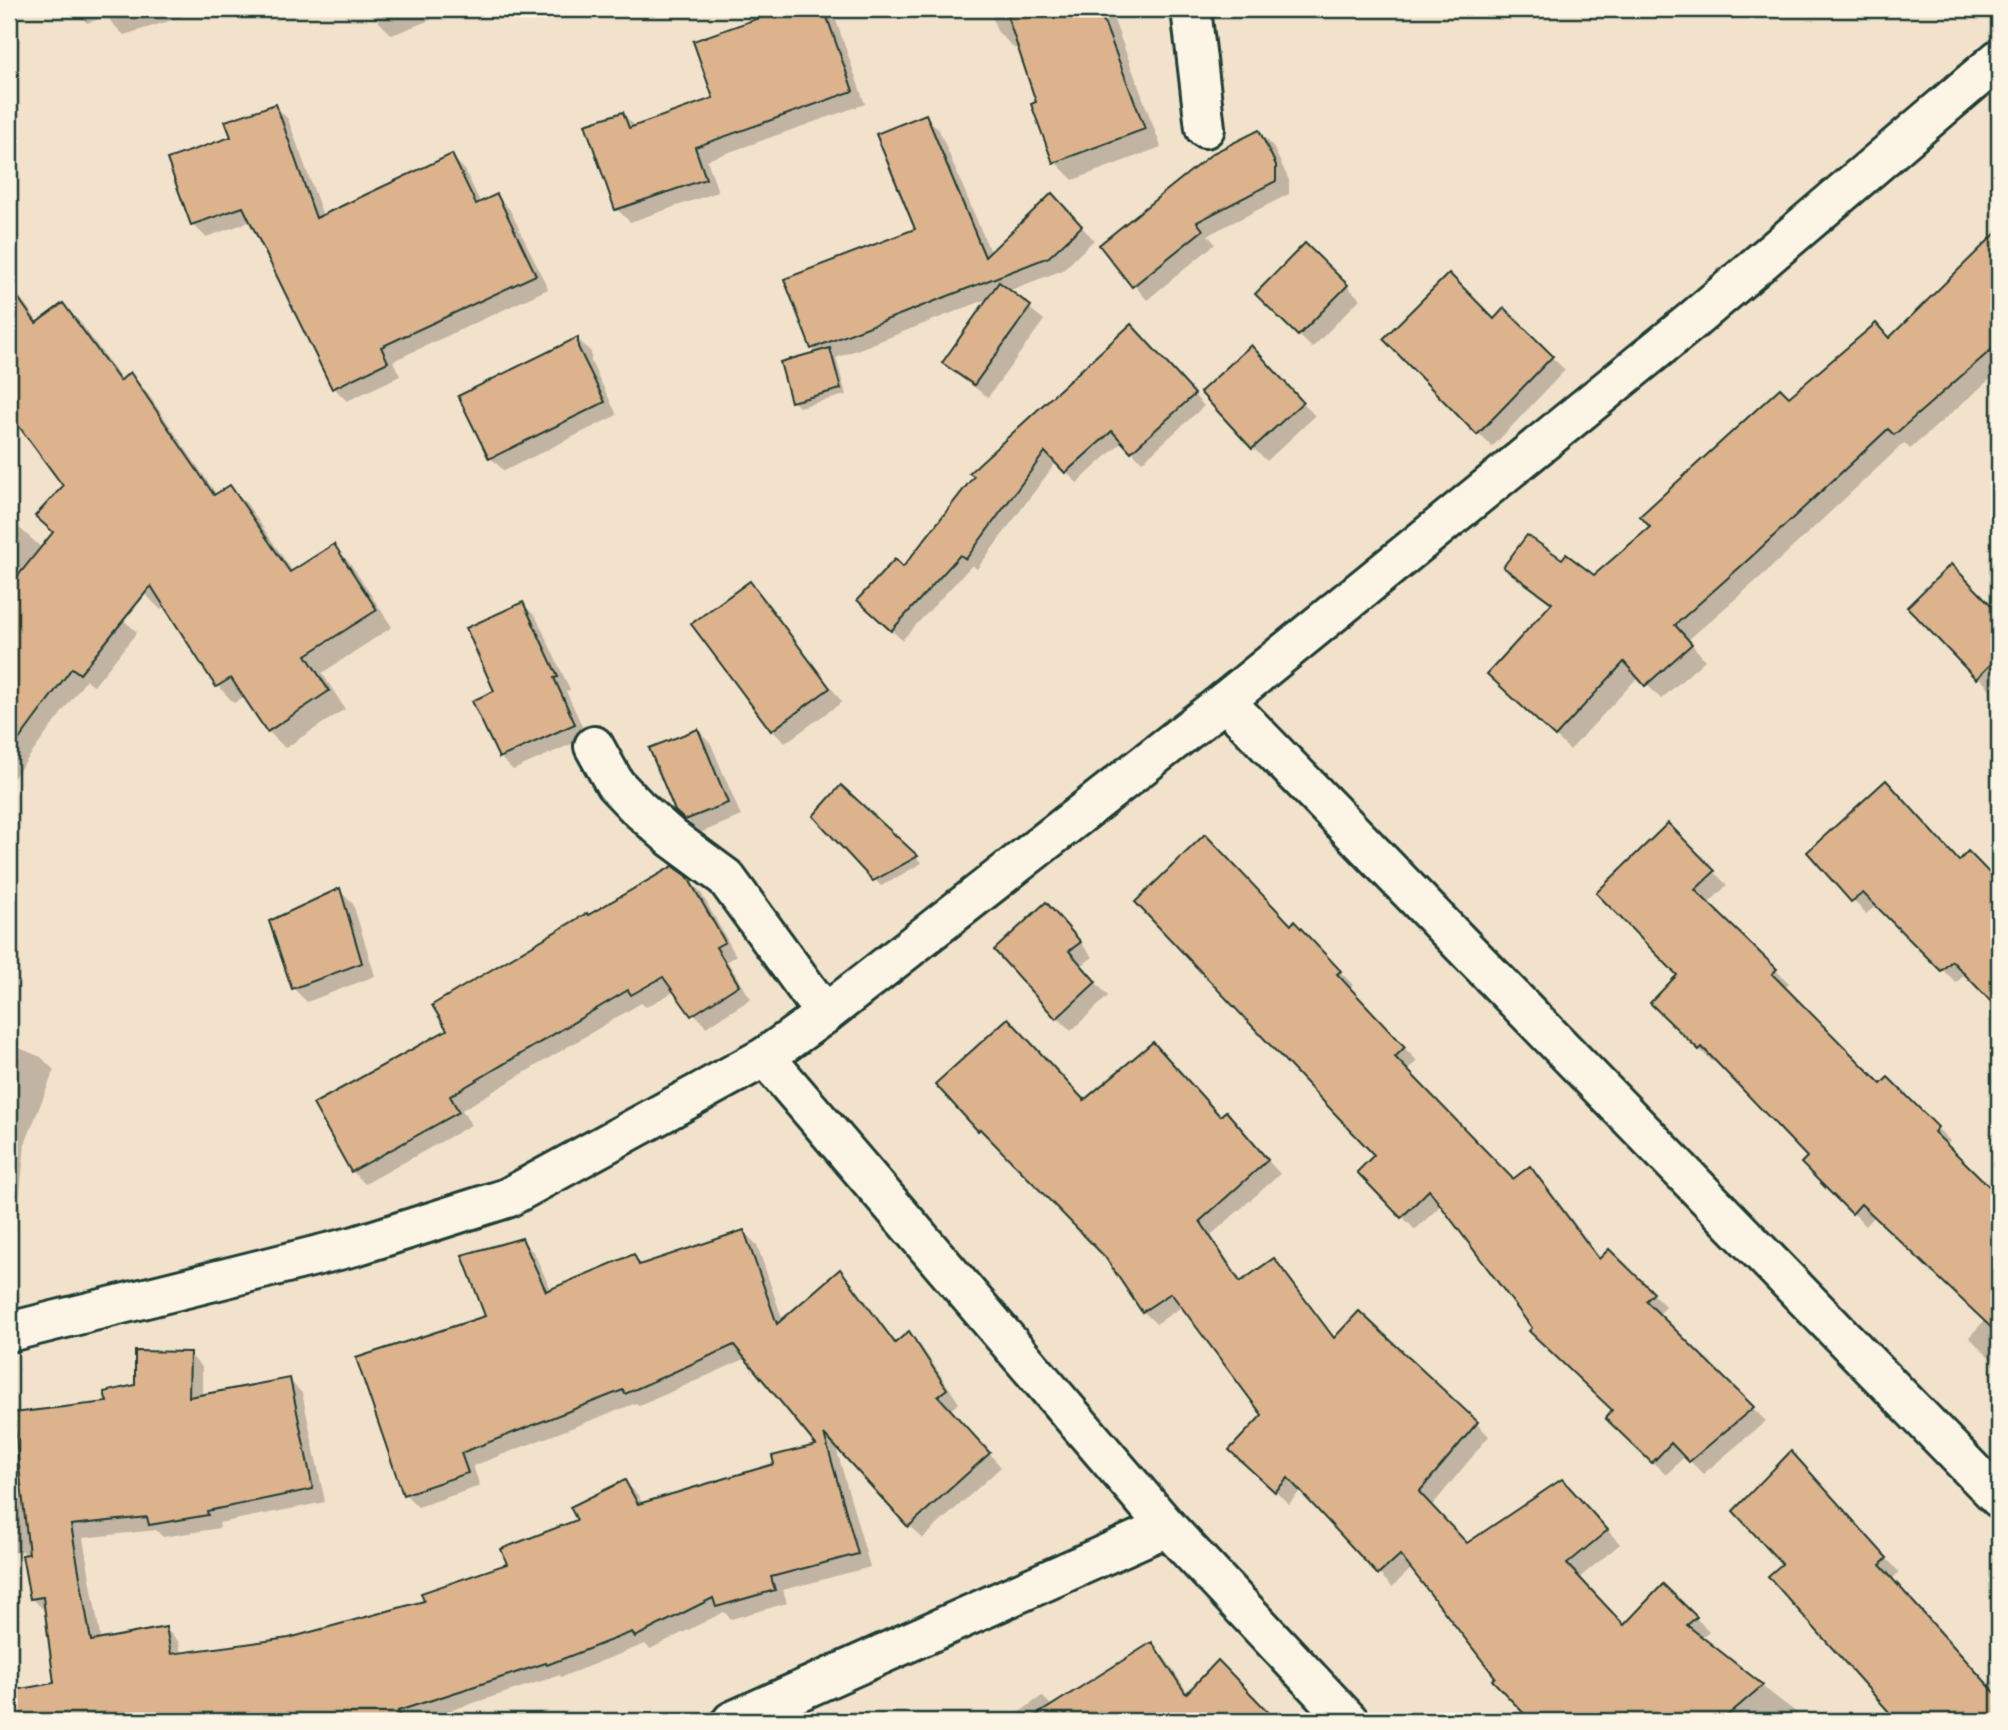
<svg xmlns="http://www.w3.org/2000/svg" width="2008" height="1730" font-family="Sriracha,sans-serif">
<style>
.shadow{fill:#0003}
.building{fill:#dcb38d;stroke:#1f3d34;stroke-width:2}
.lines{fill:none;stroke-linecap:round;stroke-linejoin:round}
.minor-casing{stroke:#1f3d34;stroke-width:44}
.minor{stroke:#fcf5e5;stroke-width:38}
</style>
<rect width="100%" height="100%" fill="#f2e1cb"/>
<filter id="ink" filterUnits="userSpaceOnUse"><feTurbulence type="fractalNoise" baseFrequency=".0143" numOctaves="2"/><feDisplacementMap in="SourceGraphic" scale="14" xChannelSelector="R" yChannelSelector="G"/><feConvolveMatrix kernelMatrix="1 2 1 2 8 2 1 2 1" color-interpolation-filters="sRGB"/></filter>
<g filter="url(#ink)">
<g class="shadow">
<path d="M 74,9 L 179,9 L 182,17 L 124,35 L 111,22 L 109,16 L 87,23 Z"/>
<path d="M 374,9 L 458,9 L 392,35 L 379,22 Z"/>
<path d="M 790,9 L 830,9 L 833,12 L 865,104 L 707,160 L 718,192 L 630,222 L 617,209 L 623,114 L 636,127 L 716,99 L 695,42 Z"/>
<path d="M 990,9 L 1119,9 L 1111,12 L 1161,147 L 1073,180 L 1055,162 L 1039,103 L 1020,47 L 1015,49 L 997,31 Z"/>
<path d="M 275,106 L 288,119 L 323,216 L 451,156 L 465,170 L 481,204 L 497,196 L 510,210 L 548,289 L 393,361 L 400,376 L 347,401 L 334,388 L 252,221 L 206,237 L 192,224 L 234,138 Z"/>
<path d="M 926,116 L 939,130 L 991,254 L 1065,209 L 1094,240 L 1063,270 L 1008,291 L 1044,320 L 988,397 L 958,376 L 945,363 L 990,298 L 836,358 L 846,395 L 799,407 L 793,401 L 817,353 L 812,348 L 917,230 Z"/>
<path d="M 1258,132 L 1272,145 L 1289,180 L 1289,194 L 1208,235 L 1215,244 L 1147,300 L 1101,246 Z"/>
<path d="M 1999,233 L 1999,375 L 1997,373 L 1910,449 L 1904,443 L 1764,574 L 1688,640 L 1705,660 L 1661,699 L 1639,676 L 1570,750 L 1504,688 L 1552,605 L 1520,581 L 1506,567 L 1562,562 L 1594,577 L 1652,528 L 1790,400 L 1890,340 Z"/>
<path d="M 1305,245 L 1360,299 L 1312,348 L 1258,294 Z"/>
<path d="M 9,282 L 39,323 L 63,305 L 80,322 L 123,381 L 130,374 L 146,391 L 217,495 L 230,487 L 247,504 L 293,572 L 334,546 L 350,563 L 392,627 L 322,673 L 345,709 L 285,748 L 268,731 L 245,696 L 234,703 L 218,686 L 165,605 L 161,610 L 145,594 L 9,410 Z"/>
<path d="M 1504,311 L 1565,370 L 1492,447 L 1386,339 L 1494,321 Z"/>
<path d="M 1142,337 L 1204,406 L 1142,462 L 1123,441 L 1077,483 L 1057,461 L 977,569 L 972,565 L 902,640 L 870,610 L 904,570 Z"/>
<path d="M 578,339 L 591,352 L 591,362 L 617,415 L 504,471 L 491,458 Z"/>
<path d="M 1264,360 L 1315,416 L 1267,461 L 1253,448 Z"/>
<path d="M 9,519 L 137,632 L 94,686 L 86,680 L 12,780 L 9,778 L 9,589 L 19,577 L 9,564 Z"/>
<path d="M 1951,567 L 1999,616 L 1999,682 L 1991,690 L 1910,607 Z"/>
<path d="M 750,583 L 763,596 L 842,702 L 785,743 L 772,730 Z"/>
<path d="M 523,604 L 536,617 L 570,690 L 566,691 L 587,737 L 513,770 L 500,757 L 497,692 Z"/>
<path d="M 698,731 L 711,744 L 741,816 L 700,833 L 676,810 Z"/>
<path d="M 841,787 L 922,863 L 881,886 L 815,816 Z"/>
<path d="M 1668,826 L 1727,885 L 1707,905 L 1789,983 L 1784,988 L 1881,1086 L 1888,1079 L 1950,1141 L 1946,1146 L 1999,1198 L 1999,1367 L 1969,1337 L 1985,1320 L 1875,1216 L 1866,1226 L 1804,1163 L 1810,1157 L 1716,1060 L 1713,1062 L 1665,1017 L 1679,975 Z"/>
<path d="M 1809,853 L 1959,862 L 1968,854 L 1999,885 L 1999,1008 L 1966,973 L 1956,983 L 1877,905 L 1866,914 Z"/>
<path d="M 686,878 L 700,891 L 736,956 L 727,961 L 751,999 L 706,1027 L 675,991 L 646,1007 L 641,1003 L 462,1110 L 471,1125 L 365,1184 L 352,1171 L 449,1030 Z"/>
<path d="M 340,891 L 353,904 L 375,976 L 307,1002 L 293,988 Z"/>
<path d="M 1059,918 L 1093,957 L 1081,966 L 1108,996 L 1071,1031 L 1057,1017 Z"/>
<path d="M 1291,927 L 1307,937 L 1353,985 L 1349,989 L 1417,1061 L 1407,1071 L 1513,1181 L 1530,1168 L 1543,1181 L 1601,1259 L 1609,1251 L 1653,1294 L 1666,1307 L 1658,1315 L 1766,1421 L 1703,1474 L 1685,1456 L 1666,1475 L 1607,1418 L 1614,1410 L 1535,1328 L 1442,1204 L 1415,1230 L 1402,1216 L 1377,1155 Z"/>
<path d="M 9,1044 L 41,1057 L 54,1070 L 25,1144 L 13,1263 L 9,1262 Z"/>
<path d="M 938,1084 L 1220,1118 L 1238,1126 L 1280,1174 L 1211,1235 L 1243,1283 L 1274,1260 L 1286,1273 L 1336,1339 L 1476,1423 L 1489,1436 L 1431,1507 L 1467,1545 L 1575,1494 L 1620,1544 L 1579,1578 L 1625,1627 L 1663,1586 L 1709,1631 L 1700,1638 L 1807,1721 L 1534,1721 L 1495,1680 L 1498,1677 L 1412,1568 L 1392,1587 L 1301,1490 L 1289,1504 L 1244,1463 L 1264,1415 L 1183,1306 L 1156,1324 L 1143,1311 L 1107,1256 L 994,1140 L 992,1142 L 979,1129 Z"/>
<path d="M 744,1232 L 757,1245 L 783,1321 L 840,1271 L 853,1284 L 897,1344 L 909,1333 L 921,1346 L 959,1403 L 950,1410 L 1001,1467 L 922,1539 L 835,1444 L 870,1567 L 783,1590 L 787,1603 L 731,1619 L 724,1612 L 650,1649 L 645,1644 L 561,1677 L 560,1675 L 418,1721 L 9,1721 L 9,1693 L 56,1684 L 45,1611 L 32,1598 L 23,1551 L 9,1553 L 9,1415 L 109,1404 L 189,1354 L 202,1367 L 202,1396 L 289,1380 L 302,1393 L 325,1502 L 219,1523 L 220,1528 L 163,1537 L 156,1530 L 83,1538 L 101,1641 L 166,1629 L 179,1642 L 181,1655 L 290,1640 L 426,1603 L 509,1565 L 579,1521 L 625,1482 L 638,1495 L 643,1505 L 776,1466 L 819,1446 L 747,1358 L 639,1406 L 636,1403 L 473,1466 L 480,1486 L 418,1507 L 405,1494 L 521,1240 L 534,1253 L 551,1290 L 633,1256 L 643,1266 Z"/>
<path d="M 1804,1466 L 1899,1572 L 1892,1579 L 1988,1685 L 1999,1675 L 1999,1721 L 1911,1721 L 1908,1718 L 1905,1721 L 1900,1721 L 1890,1711 L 1784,1564 Z"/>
<path d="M 1152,1645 L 1165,1658 L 1188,1693 L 1218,1662 L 1275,1721 L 1007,1721 L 1042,1696 L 1053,1707 Z"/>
</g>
<g class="building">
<path d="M 785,9 L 824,9 L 853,91 L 695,147 L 706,179 L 615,210 L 585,124 L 623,112 L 629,128 L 713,98 L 693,41 Z"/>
<path d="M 1005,9 L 1099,9 L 1145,129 L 1053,163 L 1031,104 L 1036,102 Z"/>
<path d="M 276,104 L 316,218 L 452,154 L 476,204 L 497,194 L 536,275 L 381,347 L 388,362 L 332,389 L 243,207 L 191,225 L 167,159 L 231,137 L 225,121 Z"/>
<path d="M 926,114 L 985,257 L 1052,193 L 1082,226 L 1049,257 L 811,349 L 784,279 L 915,229 L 876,134 Z"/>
<path d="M 1259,130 L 1276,165 L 1276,181 L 1197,222 L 1203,230 L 1132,287 L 1099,245 L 1213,153 Z"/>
<path d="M 1999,230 L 1999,343 L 1894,435 L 1888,429 L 1749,559 L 1675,625 L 1692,644 L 1645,686 L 1624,662 L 1555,737 L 1487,674 L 1552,603 L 1503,567 L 1527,535 L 1562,559 L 1566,554 L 1594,575 L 1650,527 L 1640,516 L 1780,388 L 1789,397 L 1876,323 L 1889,338 Z"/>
<path d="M 1305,243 L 1348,285 L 1298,336 L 1255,294 Z"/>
<path d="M 1449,273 L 1494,319 L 1504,308 L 1553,356 L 1477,435 L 1383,339 Z"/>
<path d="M 999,282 L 1031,306 L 974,385 L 942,363 Z"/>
<path d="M 9,285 L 36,323 L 63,303 L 120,381 L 130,372 L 214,495 L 230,485 L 290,572 L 334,544 L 377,610 L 306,655 L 329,691 L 267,732 L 231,678 L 216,687 L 151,586 L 80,674 L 72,668 L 9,753 L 9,587 L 53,532 L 35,516 L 63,486 L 9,413 Z"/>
<path d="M 1131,324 L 1195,394 L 1131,452 L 1112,431 L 1065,473 L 1045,452 L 966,559 L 960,555 L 891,631 L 857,600 L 895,559 L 903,567 L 974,476 L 969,473 Z"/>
<path d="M 578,337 L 578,347 L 605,402 L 489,459 L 458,396 Z"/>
<path d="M 1251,345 L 1303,402 L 1252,449 L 1200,392 Z"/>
<path d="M 830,348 L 841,389 L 791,402 L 780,362 Z"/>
<path d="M 1951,564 L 1999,613 L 1999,656 L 1976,679 L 1907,607 Z"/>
<path d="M 750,581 L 830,688 L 771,731 L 691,624 Z"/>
<path d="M 523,602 L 558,677 L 554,678 L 575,724 L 499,758 L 472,701 L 494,691 L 466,628 Z"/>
<path d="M 698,729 L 728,803 L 685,820 L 675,811 L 649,748 Z"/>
<path d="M 1886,780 L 1959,861 L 1968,851 L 1999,883 L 1999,1010 L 1952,961 L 1941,971 L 1863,893 L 1851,902 L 1807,852 Z"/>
<path d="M 841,785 L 918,856 L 873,881 L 813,816 Z"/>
<path d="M 1668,823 L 1715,871 L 1695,890 L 1777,969 L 1772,974 L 1881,1084 L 1888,1077 L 1938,1127 L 1934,1132 L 1999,1196 L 1999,1335 L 1861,1204 L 1852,1214 L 1801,1163 L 1807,1157 L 1702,1047 L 1699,1050 L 1650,1003 L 1677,975 L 1596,893 Z"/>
<path d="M 1205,834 L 1291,925 L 1294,921 L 1341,971 L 1337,974 L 1405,1047 L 1395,1057 L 1513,1179 L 1530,1166 L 1599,1259 L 1609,1249 L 1654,1293 L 1646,1301 L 1754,1407 L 1689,1462 L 1671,1443 L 1652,1463 L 1605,1418 L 1612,1410 L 1529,1331 L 1532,1328 L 1429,1190 L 1401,1218 L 1357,1172 L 1374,1155 L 1135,902 Z"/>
<path d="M 673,866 L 687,876 L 725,942 L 716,947 L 739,985 L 691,1016 L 663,977 L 631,995 L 628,990 L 450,1096 L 459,1112 L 351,1172 L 313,1104 L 447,1030 L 432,1005 L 587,913 L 588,915 Z"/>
<path d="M 340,888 L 362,963 L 292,989 L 269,921 Z"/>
<path d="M 1046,902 L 1081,942 L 1069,951 L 1096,982 L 1056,1019 L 994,950 Z"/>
<path d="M 1008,1018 L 1084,1100 L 1153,1042 L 1220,1116 L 1226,1111 L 1268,1160 L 1200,1221 L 1240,1282 L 1274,1258 L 1334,1338 L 1359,1311 L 1478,1422 L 1419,1492 L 1467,1543 L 1562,1479 L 1608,1530 L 1567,1564 L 1624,1625 L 1663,1584 L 1697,1617 L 1687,1625 L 1763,1685 L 1721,1721 L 1531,1721 L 1492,1680 L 1495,1677 L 1400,1555 L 1378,1575 L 1288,1478 L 1275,1492 L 1229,1450 L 1262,1415 L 1171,1293 L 1142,1312 L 1105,1257 L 980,1129 L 978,1131 L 935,1084 Z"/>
<path d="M 744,1230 L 777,1324 L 840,1269 L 895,1343 L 909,1331 L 947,1389 L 938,1396 L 990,1453 L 908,1527 L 824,1434 L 858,1554 L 771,1577 L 775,1590 L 716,1607 L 713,1598 L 635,1637 L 632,1632 L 547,1665 L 546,1663 L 398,1711 L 401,1721 L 9,1721 L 9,1691 L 54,1683 L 43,1597 L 30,1599 L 22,1555 L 29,1554 L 13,1413 L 107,1402 L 104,1392 L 135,1385 L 135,1351 L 190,1352 L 189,1397 L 290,1378 L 313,1489 L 207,1511 L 208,1515 L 149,1525 L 147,1517 L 71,1525 L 91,1641 L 166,1627 L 171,1654 L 289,1638 L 424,1601 L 421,1593 L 507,1564 L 501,1549 L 577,1520 L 570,1507 L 625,1480 L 638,1504 L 774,1464 L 772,1456 L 816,1445 L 734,1345 L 625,1394 L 623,1390 L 461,1453 L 468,1473 L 403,1495 L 356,1358 L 485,1316 L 462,1255 L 522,1238 L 546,1291 L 634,1254 L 639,1265 Z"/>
<path d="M 1791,1451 L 1887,1558 L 1880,1565 L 1999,1697 L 1999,1721 L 1897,1721 L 1768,1576 L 1782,1564 L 1733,1511 Z"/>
<path d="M 1152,1642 L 1186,1694 L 1218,1660 L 1277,1721 L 1027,1721 Z"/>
</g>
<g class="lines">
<g class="minor-casing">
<g id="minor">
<path d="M 1191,9 L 1205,128"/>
<path d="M 1225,701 L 1999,1498"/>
<path d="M 594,746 L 615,784 L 638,808 L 672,838 L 726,878 L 825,1014"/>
<path d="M 765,1057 L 1167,1527 L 1349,1721"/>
<path d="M 9,1332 L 355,1246 L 507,1198 L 765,1057 L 825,1014 L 1225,701 L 1693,320 L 1999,59"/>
<path d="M 732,1721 L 1167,1527"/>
</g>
</g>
<use href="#minor" class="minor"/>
</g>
</g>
<rect width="2008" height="1730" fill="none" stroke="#fcf5e5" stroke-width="35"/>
<rect x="18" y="18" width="1973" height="1695" fill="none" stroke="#1f3d34" stroke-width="2.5" filter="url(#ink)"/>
</svg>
